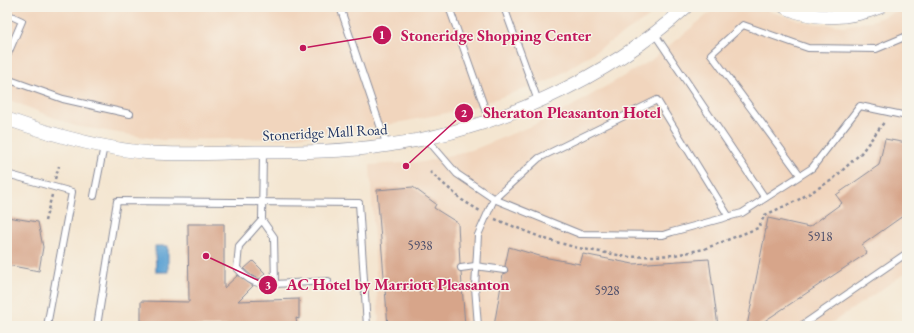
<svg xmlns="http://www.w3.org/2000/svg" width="914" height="333" font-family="'EB Garamond',serif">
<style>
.built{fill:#f1d5bd}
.water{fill:#5da2d3;stroke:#3c6898}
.building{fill:#d7a58a}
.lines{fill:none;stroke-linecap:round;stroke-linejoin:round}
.service-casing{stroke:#888a98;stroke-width:8}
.minor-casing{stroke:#888a98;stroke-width:14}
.path{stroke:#888a98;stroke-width:2.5;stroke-dasharray:3 3;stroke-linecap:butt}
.service{stroke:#fff;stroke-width:6}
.minor{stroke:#fff;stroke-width:13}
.labels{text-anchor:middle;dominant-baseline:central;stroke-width:3;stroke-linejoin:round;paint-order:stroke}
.number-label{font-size:13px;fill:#4a4c69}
.street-label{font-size:15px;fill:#1b2f5e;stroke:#f7f3e8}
.leader{fill:none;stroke:#c2185b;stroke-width:1.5}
.callout-dot{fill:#c2185b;stroke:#f7f3e8;stroke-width:1.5}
.mark-label{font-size:12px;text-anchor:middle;font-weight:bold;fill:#fff}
.callout-label{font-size:16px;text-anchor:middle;font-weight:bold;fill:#c2185b;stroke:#f7f3e8;stroke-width:3;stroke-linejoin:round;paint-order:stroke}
</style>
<rect width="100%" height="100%" fill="#f7f3e8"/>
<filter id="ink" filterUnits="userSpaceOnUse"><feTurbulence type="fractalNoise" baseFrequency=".025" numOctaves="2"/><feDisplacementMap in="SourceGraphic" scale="8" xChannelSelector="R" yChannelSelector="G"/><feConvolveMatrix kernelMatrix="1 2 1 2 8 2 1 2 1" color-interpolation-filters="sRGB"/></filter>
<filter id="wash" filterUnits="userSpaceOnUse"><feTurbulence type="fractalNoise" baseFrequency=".012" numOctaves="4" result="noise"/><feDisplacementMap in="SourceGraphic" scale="16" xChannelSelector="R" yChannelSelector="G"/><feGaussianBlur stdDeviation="0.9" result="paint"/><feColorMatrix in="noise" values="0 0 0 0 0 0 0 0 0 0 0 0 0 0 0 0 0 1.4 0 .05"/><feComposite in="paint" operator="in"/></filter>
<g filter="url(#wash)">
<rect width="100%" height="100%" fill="#f4e6d1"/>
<g class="built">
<path d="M 7,7 L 659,7 L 649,17 L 551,80 L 466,109 L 377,127 L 287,138 L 163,140 L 75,126 L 7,99 Z"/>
<path d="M 717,7 L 761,7 L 772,12 L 808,23 L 845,26 L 875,20 L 907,7 L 907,272 L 827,326 L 379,326 L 370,165 L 423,162 L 475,149 L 553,117 L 650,61 Z"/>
</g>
<path class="water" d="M 155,246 L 168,246 L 168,272 L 156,272 Z"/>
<g id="blocks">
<g class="building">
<path d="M 885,139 L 907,143 L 907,213 L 862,245 L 867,253 L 757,326 L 747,326 L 768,218 L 809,227 L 842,203 L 836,195 L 879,165 Z"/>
<path d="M 413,187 L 436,204 L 434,208 L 458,223 L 460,264 L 457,268 L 461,272 L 465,326 L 388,326 L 377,190 Z"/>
<path d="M 7,217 L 38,222 L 43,247 L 39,271 L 7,265 Z"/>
<path d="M 188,224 L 224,224 L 224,288 L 238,275 L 253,286 L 238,301 L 299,299 L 299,319 L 296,318 L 297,326 L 143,326 L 143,321 L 141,321 L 141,301 L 189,302 Z"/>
<path d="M 509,247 L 543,257 L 580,264 L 583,254 L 633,264 L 709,259 L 718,326 L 494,326 L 503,274 L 508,271 L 505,266 Z"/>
<path d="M 253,261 L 265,273 L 260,279 L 252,276 L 244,269 Z"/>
</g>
</g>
</g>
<g filter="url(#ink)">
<use href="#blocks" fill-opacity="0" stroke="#888a98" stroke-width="1"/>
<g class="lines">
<g class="service-casing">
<g id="service">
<path d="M 340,7 L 387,146"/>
<path d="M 449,7 L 489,120"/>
<path d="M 504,7 L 538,101"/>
<path d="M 7,14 L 22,21 L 7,56"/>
<path d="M 654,33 L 765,198"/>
<path d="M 7,79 L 63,99 L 130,114"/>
<path d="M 426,138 L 457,174 L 494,199 L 478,235 L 475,287 L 478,326"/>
<path d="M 7,174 L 72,192 L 47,326"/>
<path d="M 800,175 L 711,54 L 743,25 L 808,48 L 876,49 L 907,36"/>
<path d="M 94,196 L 104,146"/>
<path d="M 729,217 L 657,100 L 539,158 L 494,199 L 580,234 L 663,235 L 672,232 L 742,213 L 812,168 L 860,106 L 907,116"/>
<path d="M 262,220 L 274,237 L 275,284 C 256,284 250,283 237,268 L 239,246 L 262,220 L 263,152"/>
<path d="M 461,268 L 475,266 L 504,270"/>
<path d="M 275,284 L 328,281"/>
<path d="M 97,326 L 117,201 L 359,203 L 367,326"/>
<path d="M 801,326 L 907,253"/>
</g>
</g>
<g class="minor-casing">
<g id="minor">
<path d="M 785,7 C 815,21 850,19 880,7"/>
<path d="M 7,119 C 53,135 101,149 151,153 C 185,155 221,153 255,152 C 300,152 345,152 389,145 C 494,130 607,79 686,7"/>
</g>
</g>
<g class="path">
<path d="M 430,172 L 462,200 L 480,211"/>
<path d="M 55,179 L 59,166"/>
<path d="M 495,219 L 545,239 L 578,248 L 629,257 L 675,255 L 704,249 L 758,228 L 765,215 L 798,200 L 832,180 L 861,153 L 885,121"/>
<path d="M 45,221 L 52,195"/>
</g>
<use href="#service" class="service"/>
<use href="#minor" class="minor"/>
</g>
</g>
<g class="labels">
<g class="number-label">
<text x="820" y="236">5918</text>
<text x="420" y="245">5938</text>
<text x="607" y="290">5928</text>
</g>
<g class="street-label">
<text transform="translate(325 132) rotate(-3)">Stoneridge Mall Road</text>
</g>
</g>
<path class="leader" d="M303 48L382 35M406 166L464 113M206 256L268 285"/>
<g class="callout-dot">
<circle cx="303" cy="48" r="4"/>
<circle cx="406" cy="166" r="4"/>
<circle cx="206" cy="256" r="4"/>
<circle cx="382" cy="35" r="10"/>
<circle cx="464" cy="113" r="10"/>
<circle cx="268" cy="285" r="10"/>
</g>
<g class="mark-label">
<text x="382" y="39">1</text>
<text x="464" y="117">2</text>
<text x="268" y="289">3</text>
</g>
<g class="callout-label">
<text x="496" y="41">Stoneridge Shopping Center</text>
<text x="572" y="118">Sheraton Pleasanton Hotel</text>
<text x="398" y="290">AC Hotel by Marriott Pleasanton</text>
</g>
<rect width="914" height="333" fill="none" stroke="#f7f3e8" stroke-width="24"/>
</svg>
